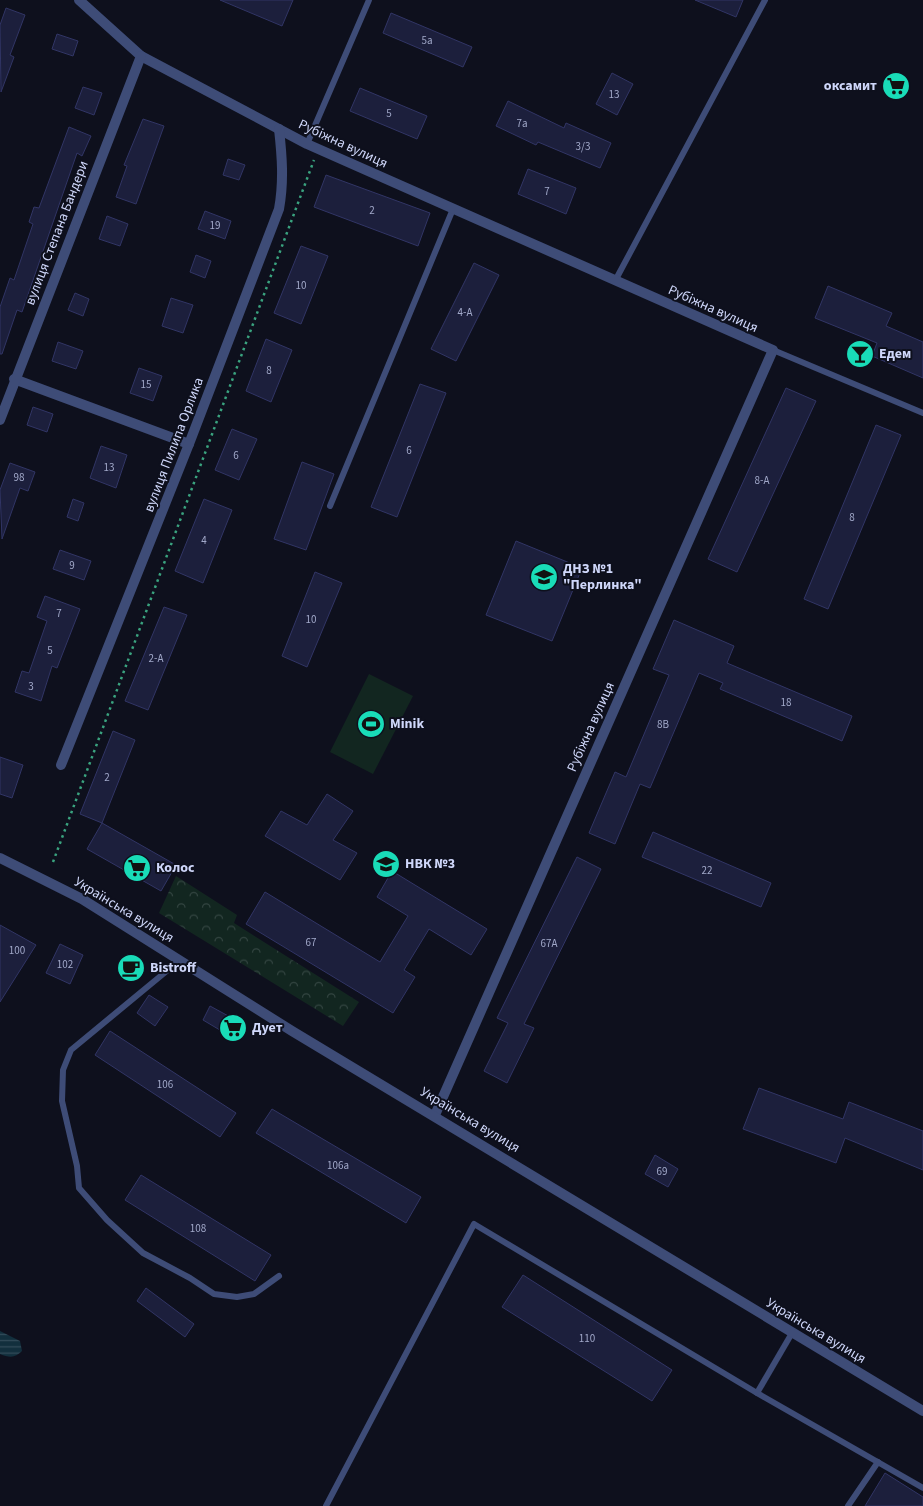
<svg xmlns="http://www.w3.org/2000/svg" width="923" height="1506" font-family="'Source Sans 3',sans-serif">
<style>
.forest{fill:url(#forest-crowns)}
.garden{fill:#122620}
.water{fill:url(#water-rules)}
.building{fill:#1c1f3c;stroke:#313565}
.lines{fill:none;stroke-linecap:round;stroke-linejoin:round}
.path{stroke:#3aa37f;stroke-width:2.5;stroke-dasharray:2.5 4;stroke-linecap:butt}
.service{stroke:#3e4c77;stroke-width:6}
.minor{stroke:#3e4c77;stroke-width:10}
.labels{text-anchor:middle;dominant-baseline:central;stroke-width:4;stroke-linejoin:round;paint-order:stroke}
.number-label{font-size:11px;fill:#a2a9ca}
.poi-label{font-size:14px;font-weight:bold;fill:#cfd7fa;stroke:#0e101d;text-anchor:start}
.street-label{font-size:14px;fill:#cfd7fa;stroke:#0e101d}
</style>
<defs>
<pattern id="forest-crowns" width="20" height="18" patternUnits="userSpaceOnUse" patternTransform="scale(1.25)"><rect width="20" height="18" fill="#122620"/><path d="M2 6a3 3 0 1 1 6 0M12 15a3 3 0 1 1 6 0" fill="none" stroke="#334541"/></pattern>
<pattern id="water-rules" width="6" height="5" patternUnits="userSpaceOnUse" patternTransform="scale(1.25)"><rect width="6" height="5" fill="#122f3d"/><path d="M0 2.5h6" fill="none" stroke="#334c5a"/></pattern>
</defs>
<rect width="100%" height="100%" fill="#0e101d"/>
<path class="forest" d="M 176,876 L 237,915 L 234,923 L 359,1002 L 343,1026 L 159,913 Z"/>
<path class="garden" d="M 369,674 L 413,696 L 373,774 L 330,752 Z"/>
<path class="water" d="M 0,1331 L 20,1341 L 22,1351 C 15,1358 10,1358 0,1354 Z"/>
<g class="building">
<path d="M 220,0 L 293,0 L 282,26 Z"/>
<path d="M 695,0 L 743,0 L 736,17 Z"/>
<path d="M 6,8 L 25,15 L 10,55 L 14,57 L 1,92 L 0,25 Z"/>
<path d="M 391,13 L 472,47 L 463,67 L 383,33 Z"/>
<path d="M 57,34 L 78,41 L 73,56 L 52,49 Z"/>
<path d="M 612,73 L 633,84 L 617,115 L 596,104 Z"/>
<path d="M 83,87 L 102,93 L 94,115 L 75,108 Z"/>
<path d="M 360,88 L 427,116 L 417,139 L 350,111 Z"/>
<path d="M 508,101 L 564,128 L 566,123 L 611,143 L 600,168 L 538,142 L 536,145 L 496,126 Z"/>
<path d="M 143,119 L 164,126 L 136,204 L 116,197 L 127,166 L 124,165 Z"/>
<path d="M 69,127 L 91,136 L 82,156 L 77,153 L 22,312 L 17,310 L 2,354 L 0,354 L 0,307 L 10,278 L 14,280 L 33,224 L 29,222 L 34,207 L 39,208 Z"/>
<path d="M 228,159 L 245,165 L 239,180 L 223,175 Z"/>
<path d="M 528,169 L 576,188 L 566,214 L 518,194 Z"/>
<path d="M 326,175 L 430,213 L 418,246 L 314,207 Z"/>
<path d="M 205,211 L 231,221 L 225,239 L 198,229 Z"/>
<path d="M 107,216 L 128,224 L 120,246 L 99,239 Z"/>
<path d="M 301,246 L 328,256 L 301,324 L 274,313 Z"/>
<path d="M 196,255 L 211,261 L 205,278 L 190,272 Z"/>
<path d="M 474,263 L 499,275 L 456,361 L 431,349 Z"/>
<path d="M 828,286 L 892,313 L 886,326 L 923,342 L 923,378 L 872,356 L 877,343 L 815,318 Z"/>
<path d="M 75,293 L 89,299 L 83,316 L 68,310 Z"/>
<path d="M 171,298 L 193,305 L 183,333 L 162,326 Z"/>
<path d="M 266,339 L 292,350 L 271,402 L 246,391 Z"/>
<path d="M 58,342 L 83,351 L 76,369 L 52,361 Z"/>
<path d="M 139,368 L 162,376 L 153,401 L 130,393 Z"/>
<path d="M 420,384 L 446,393 L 397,517 L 371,507 Z"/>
<path d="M 786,388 L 816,401 L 737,572 L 708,559 Z"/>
<path d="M 33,407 L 53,414 L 47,432 L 27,425 Z"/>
<path d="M 876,425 L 901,435 L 828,609 L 804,599 Z"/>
<path d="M 232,429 L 257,439 L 239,480 L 215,470 Z"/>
<path d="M 101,446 L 127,455 L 116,488 L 90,478 Z"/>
<path d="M 302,462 L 334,474 L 306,550 L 274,539 Z"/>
<path d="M 10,463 L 35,472 L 28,491 L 20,488 L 2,539 L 0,490 Z"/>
<path d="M 73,499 L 84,503 L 78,521 L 67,517 Z"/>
<path d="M 204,499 L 232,510 L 203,583 L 175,571 Z"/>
<path d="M 516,541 L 582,568 L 552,641 L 486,615 Z"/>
<path d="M 60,550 L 91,561 L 84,580 L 53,569 Z"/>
<path d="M 315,572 L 342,583 L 307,667 L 282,656 Z"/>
<path d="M 45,596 L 80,609 L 57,668 L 52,666 L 41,701 L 15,692 L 22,671 L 29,673 L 47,621 L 37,617 Z"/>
<path d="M 164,607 L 187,615 L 148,710 L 125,701 Z"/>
<path d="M 674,620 L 734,646 L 727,663 L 852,716 L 842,741 L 720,689 L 723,683 L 699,673 L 650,788 L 640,784 L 615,844 L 589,833 L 615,772 L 626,777 L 669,675 L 653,669 Z"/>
<path d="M 113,731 L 135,740 L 102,823 L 80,814 Z"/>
<path d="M 0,757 L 23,765 L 12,798 L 0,794 Z"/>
<path d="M 327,794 L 353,811 L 333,840 L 357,853 L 340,880 L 265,836 L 281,811 L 307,825 Z"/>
<path d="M 102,823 L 176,865 L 161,891 L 87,849 Z"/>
<path d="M 653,832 L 771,883 L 761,907 L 642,857 Z"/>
<path d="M 577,857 L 601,869 L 524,1024 L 534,1028 L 507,1083 L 484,1071 L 508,1023 L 497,1018 Z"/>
<path d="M 392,871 L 487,929 L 471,955 L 429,929 L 404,970 L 415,977 L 393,1013 L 246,924 L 265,892 L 380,962 L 408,916 L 377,897 Z"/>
<path d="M 0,925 L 36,945 L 0,1002 Z"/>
<path d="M 60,944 L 83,955 L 70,984 L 46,973 Z"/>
<path d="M 129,956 L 143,965 L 130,980 L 119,972 Z"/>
<path d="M 149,995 L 168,1007 L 155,1026 L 137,1013 Z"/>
<path d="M 210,1006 L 243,1024 L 235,1039 L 203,1020 Z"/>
<path d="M 110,1031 L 236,1113 L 220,1137 L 95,1055 Z"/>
<path d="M 759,1088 L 843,1119 L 849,1102 L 923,1131 L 923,1170 L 845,1138 L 836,1163 L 743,1129 Z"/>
<path d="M 272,1109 L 421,1197 L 406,1223 L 256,1133 Z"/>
<path d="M 655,1155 L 678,1169 L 668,1187 L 645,1174 Z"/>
<path d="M 141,1175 L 271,1255 L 255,1281 L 125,1200 Z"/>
<path d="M 523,1275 L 672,1370 L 652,1401 L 502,1307 Z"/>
<path d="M 146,1288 L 194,1324 L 185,1337 L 137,1301 Z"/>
<path d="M 885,1473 L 923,1497 L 923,1506 L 865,1506 Z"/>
</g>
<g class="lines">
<path class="path" d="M 53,862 L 314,160"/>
<g class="service">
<path d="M 307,144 L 369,0"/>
<path d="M 615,281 L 765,0"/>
<path d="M 773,350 L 923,413"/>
<path d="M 330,506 L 453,209"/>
<path d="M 180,960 L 71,1050 L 63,1070 L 62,1101 L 77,1166 L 79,1188 L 107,1220 L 143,1253 L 190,1278 L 214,1294 L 237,1297 L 254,1294 L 279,1276"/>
<path d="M 757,1393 L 792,1333"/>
<path d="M 326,1506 L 474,1224 L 757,1393 L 923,1488"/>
<path d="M 848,1506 L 878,1462"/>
</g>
<g class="minor">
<path d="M 79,0 L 141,56 L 307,144 L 773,350 L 435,1115"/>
<path d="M 14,379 L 189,444"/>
<path d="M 0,420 L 141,56"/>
<path d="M 61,765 L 189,444 L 279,209 C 284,181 282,156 279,129"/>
<path d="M 0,858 L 82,899 L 292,1031 L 923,1411"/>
</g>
</g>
<defs>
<g id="supermarket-disc" transform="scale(1.4375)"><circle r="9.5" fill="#19dcb8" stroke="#0e101d"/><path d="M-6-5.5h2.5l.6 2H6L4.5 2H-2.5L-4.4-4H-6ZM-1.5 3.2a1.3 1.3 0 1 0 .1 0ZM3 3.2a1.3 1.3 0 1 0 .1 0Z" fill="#111"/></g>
<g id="bar-disc" transform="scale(1.4375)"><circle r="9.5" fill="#19dcb8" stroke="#0e101d"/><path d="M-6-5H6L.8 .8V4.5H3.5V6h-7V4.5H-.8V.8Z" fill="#111"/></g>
<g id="school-disc" transform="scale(1.4375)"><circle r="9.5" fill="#19dcb8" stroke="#0e101d"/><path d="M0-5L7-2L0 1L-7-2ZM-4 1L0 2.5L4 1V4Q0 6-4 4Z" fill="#111"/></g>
<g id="stadium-disc" transform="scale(1.4375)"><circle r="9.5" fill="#19dcb8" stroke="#0e101d"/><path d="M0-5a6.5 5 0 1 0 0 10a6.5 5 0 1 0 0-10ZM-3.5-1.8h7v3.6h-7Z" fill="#111"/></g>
<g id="cafe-disc" transform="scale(1.4375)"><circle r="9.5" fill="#19dcb8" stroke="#0e101d"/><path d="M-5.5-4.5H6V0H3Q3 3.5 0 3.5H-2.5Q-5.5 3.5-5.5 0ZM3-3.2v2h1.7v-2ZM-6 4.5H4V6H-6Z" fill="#111"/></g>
</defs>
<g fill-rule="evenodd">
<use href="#supermarket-disc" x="896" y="86"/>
<use href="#bar-disc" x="860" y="354"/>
<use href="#school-disc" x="544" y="577"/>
<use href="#stadium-disc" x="371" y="724"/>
<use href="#school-disc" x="386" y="864"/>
<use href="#supermarket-disc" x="137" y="868"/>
<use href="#cafe-disc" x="131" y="968"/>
<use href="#supermarket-disc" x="233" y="1028"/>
</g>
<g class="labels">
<g class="number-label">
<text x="427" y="40">5а</text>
<text x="614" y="94">13</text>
<text x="389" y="113">5</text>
<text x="522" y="123">7а</text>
<text x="583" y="146">3/3</text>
<text x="547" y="191">7</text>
<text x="372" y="210">2</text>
<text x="215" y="225">19</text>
<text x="301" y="285">10</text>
<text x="465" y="312">4-А</text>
<text x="269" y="370">8</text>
<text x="146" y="384">15</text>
<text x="409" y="450">6</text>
<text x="236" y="455">6</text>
<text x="109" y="467">13</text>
<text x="19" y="477">98</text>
<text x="762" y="480">8-А</text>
<text x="852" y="517">8</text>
<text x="204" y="540">4</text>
<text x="72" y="565">9</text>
<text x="59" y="613">7</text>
<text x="311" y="619">10</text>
<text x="50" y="650">5</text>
<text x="156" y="658">2-А</text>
<text x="31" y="686">3</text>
<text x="786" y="702">18</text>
<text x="663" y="724">8В</text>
<text x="107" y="777">2</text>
<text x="707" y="870">22</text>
<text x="311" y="942">67</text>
<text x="549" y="943">67А</text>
<text x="17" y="950">100</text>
<text x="65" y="964">102</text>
<text x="165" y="1084">106</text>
<text x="338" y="1165">106а</text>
<text x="662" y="1171">69</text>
<text x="198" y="1228">108</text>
<text x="587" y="1338">110</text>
</g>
<g class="poi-label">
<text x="877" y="86" text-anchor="end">оксамит</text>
<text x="879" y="354">Едем</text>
<text x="563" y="569">ДНЗ №1<tspan x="563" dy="16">"Перлинка"</tspan></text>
<text x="390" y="724">Minik</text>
<text x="405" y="864">НВК №3</text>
<text x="156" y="868">Колос</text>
<text x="150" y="968">Bistroff</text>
<text x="252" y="1028">Дует</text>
</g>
<g class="street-label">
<text transform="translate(343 144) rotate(25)">Рубіжна вулиця</text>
<text transform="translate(57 233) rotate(-69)">вулиця Степана Бандери</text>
<text transform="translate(713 309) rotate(24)">Рубіжна вулиця</text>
<text transform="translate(174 445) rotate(-69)">вулиця Пилипа Орлика</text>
<text transform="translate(591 727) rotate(-66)">Рубіжна вулиця</text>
<text transform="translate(124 910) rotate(31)">Українська вулиця</text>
<text transform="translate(470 1120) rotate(31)">Українська вулиця</text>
<text transform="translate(816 1331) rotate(31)">Українська вулиця</text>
</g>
</g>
</svg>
